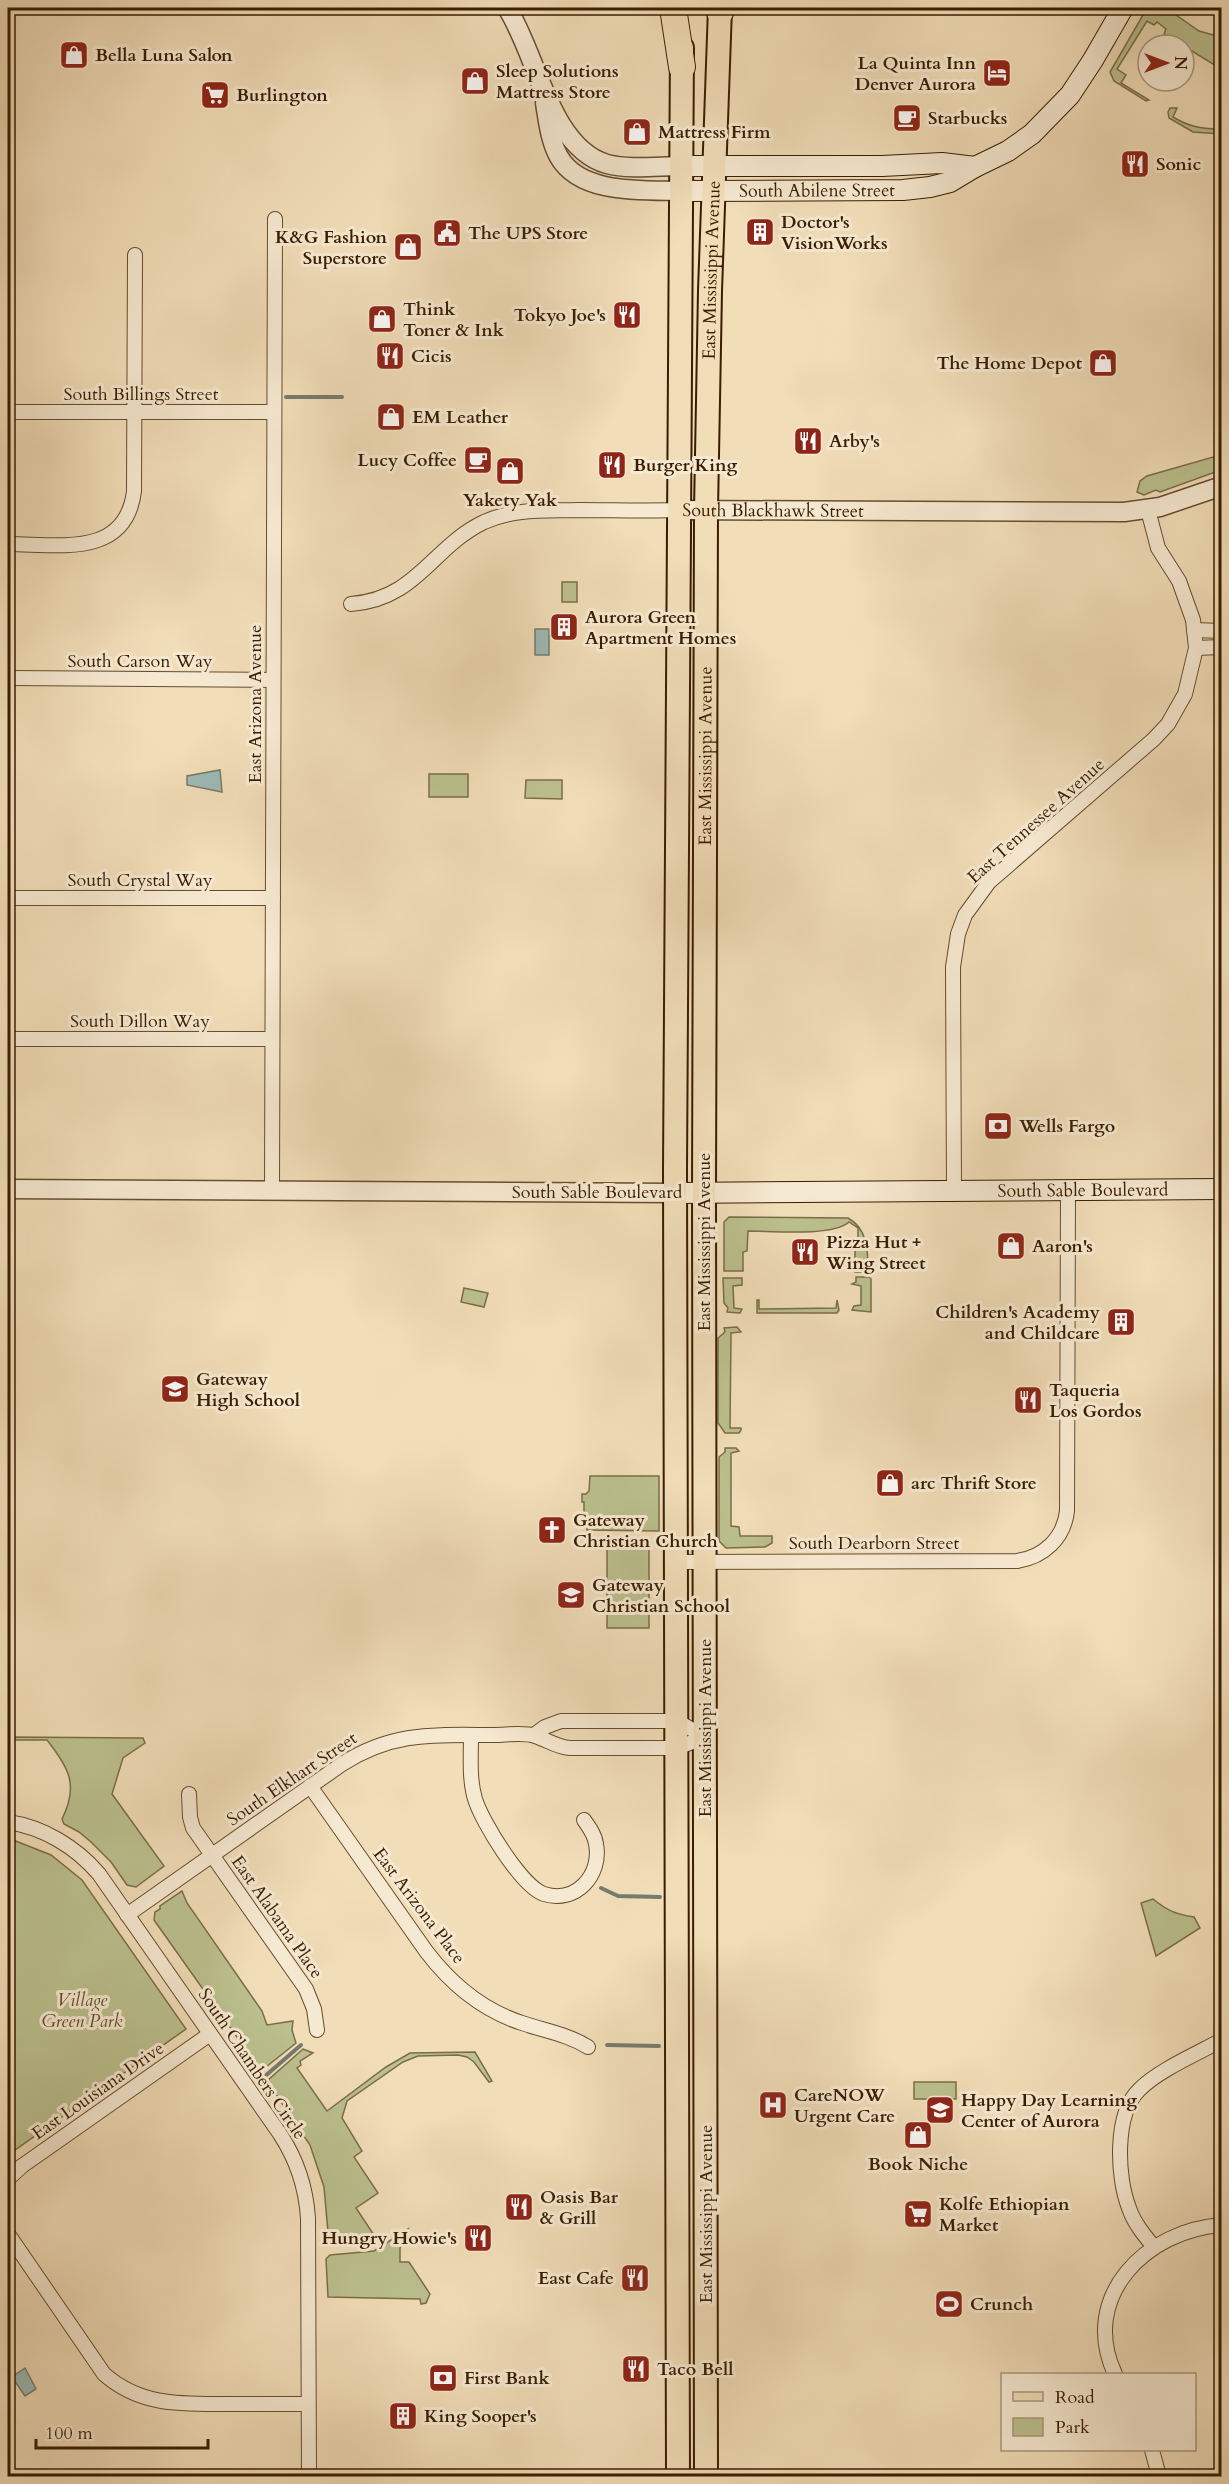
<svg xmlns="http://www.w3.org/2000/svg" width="1229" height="2484" font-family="Cardo,serif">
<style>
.green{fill:#bbc08e;stroke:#7a6e47;stroke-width:1.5}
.water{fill:#9dbab7;stroke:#757b6e;stroke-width:1.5}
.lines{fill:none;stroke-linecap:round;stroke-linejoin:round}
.stream{stroke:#757b6e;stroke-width:4}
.minor-casing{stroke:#674d2e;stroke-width:16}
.tertiary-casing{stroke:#674d2e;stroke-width:21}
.secondary-casing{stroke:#391d00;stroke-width:22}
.primary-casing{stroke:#391d00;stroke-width:26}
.motorway-casing{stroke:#391d00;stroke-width:28}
.minor{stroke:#f6e9d1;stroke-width:14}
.tertiary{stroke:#f6e9d1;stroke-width:18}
.secondary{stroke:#f6e9d1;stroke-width:20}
.primary{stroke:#f1ddb8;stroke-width:22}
.motorway{stroke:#f1ddb8;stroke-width:26}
.labels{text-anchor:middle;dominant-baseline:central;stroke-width:6;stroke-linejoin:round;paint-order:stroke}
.poi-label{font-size:18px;font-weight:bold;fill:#391d00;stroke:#f6e9d1;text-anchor:start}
.street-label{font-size:18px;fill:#391d00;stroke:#f6e9d1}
.park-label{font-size:18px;font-style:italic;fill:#604e2b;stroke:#f6e9d1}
</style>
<rect width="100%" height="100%" fill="#f1ddb8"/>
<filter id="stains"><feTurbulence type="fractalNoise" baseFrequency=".00333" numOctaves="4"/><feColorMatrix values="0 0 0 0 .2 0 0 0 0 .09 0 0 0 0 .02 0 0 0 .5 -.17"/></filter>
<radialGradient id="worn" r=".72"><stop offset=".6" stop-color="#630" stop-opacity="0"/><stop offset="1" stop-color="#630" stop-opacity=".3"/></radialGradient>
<g class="green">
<path d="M 1147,8 L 1166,8 L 1199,31 L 1221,37 L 1221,97 L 1217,96 L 1220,73 L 1218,67 L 1164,34 L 1166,29 L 1157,22 L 1154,25 L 1147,21 L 1117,69 L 1126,75 L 1121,83 L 1149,100 L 1146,101 L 1114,81 L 1110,72 Z"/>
<path d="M 1170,108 L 1177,108 L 1173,117 C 1189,127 1203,129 1221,129 L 1221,134 L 1193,132 L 1169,118 L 1168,112 Z"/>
<path d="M 1220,153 L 1221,153 L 1221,330 L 1220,236 L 1216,211 L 1217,158 Z"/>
<path d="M 1221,451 L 1221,470 L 1160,492 L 1156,490 L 1144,495 L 1137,492 L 1140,481 L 1147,476 L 1213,457 L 1215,460 L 1220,456 Z"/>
<rect x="562" y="582" width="15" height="20"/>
<rect x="429" y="774" width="39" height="23"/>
<path d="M 526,780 L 562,780 L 562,799 L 525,798 Z"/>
<path d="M 729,1217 L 848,1218 C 868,1229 868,1251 868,1272 L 855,1272 L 855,1240 L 858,1239 L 858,1228 L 849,1222 C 832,1237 771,1231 748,1231 L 747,1251 L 743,1252 L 743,1271 L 724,1271 L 724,1222 Z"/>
<path d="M 856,1277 L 869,1277 L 871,1279 L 871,1312 L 852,1310 L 854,1306 L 861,1305 L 861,1286 L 852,1284 L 856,1282 Z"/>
<path d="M 723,1278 L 742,1278 L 742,1285 L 733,1286 L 734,1308 L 742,1309 L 740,1313 L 727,1312 L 728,1308 L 724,1303 Z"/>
<path d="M 464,1288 L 488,1293 L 484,1307 L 461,1302 Z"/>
<path d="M 757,1300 L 759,1300 L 759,1309 L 836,1308 L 837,1300 L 839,1310 L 837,1313 L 757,1313 Z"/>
<path d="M 737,1327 L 741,1332 L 731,1333 L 730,1428 L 741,1428 L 741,1430 L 739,1433 L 725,1433 L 718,1423 L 718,1338 L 725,1332 L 724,1328 Z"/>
<path d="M 725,1448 L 736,1448 L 739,1451 L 731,1453 L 731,1526 L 739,1527 L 740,1536 L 772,1536 L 772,1543 L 765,1547 L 726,1548 L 719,1541 L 719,1457 L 725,1452 Z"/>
<path d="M 590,1476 L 659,1476 L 659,1531 L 587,1530 L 587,1526 L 584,1526 L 584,1502 L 582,1502 L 582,1494 L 586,1494 L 589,1491 Z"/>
<rect x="607" y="1538" width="42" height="90"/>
<path d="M 8,1737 L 143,1738 L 145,1743 L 123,1758 L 112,1794 L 164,1866 L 136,1887 L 127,1885 L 111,1862 L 91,1842 L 79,1832 L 64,1824 L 62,1819 C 79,1785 69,1768 47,1740 L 8,1740 Z"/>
<path d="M 8,1838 L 51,1855 L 82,1880 L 186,2029 L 8,2155 Z"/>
<path d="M 182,1891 L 187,1903 L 262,2011 L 267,2025 L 293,2021 L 292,2030 L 296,2043 L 261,2071 L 154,1920 L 155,1912 L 160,1909 L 160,1906 Z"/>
<path d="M 1153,1899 C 1168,1911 1175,1914 1194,1917 L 1200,1928 L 1156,1956 L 1141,1903 Z"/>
<path d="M 303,2049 L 313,2053 L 300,2061 L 301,2065 L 297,2068 L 327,2111 L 386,2067 L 410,2053 L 475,2052 L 492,2081 L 489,2082 L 474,2062 L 467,2057 L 458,2055 L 418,2056 L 403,2062 L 347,2101 L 342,2118 L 362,2151 L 354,2157 L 378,2193 L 356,2208 L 374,2235 L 366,2240 L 333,2240 L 328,2232 L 324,2187 L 310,2145 L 267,2081 Z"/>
<rect x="914" y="2082" width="42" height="17"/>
<path d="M 408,2229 L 400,2248 L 400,2262 L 409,2262 L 430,2294 L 426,2303 L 421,2304 L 420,2299 L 328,2297 L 326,2259 L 330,2255 L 374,2251 Z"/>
</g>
<g class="water">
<rect x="535" y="629" width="14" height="26"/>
<path d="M 220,770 L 222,792 L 187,785 L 187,776 Z"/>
<path d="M 25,2368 L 36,2389 L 25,2396 L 12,2377 Z"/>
</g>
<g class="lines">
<g class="stream">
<path d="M 286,397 L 342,397"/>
<path d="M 601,1888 L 618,1896 L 660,1897"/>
<path d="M 607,2045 L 659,2046"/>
<path d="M 264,2077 L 301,2045"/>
</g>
<g class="minor-casing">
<g id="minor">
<path d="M 8,412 L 274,412"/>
<path d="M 8,544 C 57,544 126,559 134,491 L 135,255"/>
<path d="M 351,604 C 417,599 432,547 484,522 C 515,508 546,511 578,510 C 612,510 646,511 679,510"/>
<path d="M 1194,630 L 1222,631"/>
<path d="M 1196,648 L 1222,647"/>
<path d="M 8,678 L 273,680"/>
<path d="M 8,898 L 273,898"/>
<path d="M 8,1039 L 272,1039"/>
<path d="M 272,1190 L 275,219"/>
<path d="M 954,1190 L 953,967 L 958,934 L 965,915 L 989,882 L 1154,739 L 1168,724 L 1185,694 L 1196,648 L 1193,620 L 1179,581 L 1158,548 L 1148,510"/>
<path d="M 676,1562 L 1017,1561 C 1044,1557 1064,1538 1067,1511 L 1068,1190"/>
<path d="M 471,1735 C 471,1756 469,1779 475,1799 C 482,1822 522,1887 544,1894 C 576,1904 602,1875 596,1844 C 595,1835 589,1827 584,1820"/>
<path d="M 534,1735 L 545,1727 L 561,1721 L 677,1721 L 705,1737"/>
<path d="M 310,1786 L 426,1951 C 451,1984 482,2010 522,2023 C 545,2031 567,2034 588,2047"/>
<path d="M 189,1794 L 190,1817 L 193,1828 L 306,1989 L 314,2009 L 317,2030"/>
<path d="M 8,1822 C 43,1827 76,1847 99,1874 L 280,2134 C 297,2160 306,2187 308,2218 L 309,2476"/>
<path d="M 127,1915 L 342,1764 C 394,1731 435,1735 494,1735 C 506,1735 524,1732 535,1736 C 548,1740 556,1747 570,1748 L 677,1748 L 705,1737"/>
<path d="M 8,2179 L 22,2166 L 210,2034"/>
<path d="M 8,2234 L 104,2374 C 140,2406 181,2404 226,2404 C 253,2404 281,2404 308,2404"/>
<path d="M 1154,2247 C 1144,2235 1134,2223 1129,2208 C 1117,2178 1114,2114 1139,2090 C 1157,2071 1198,2053 1222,2040"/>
<path d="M 1115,2374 C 1079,2297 1146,2230 1222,2225"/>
<path d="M 1152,2450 L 1159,2476"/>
</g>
</g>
<g class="tertiary-casing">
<g id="tertiary">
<path d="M 507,8 C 536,52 550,148 607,164 C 630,170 658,166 681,166"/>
<path d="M 545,103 C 548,121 550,141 559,157 C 581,195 644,190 681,191"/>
<path id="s1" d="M 679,510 L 1124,512 L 1160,507 L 1222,486"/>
<path d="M 8,1189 L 675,1193"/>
</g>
</g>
<g class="secondary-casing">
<g id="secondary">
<path d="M 681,166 L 882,166 L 942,163 L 975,167"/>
<path id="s2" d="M 681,191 L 903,190 L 930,187 L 950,182 L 975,167 L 1008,151 L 1032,134 L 1070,95 L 1093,60 L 1123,8"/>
<path id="s3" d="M 675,1193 L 1222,1189"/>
</g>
</g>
<g class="primary-casing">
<g id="primary">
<path d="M 678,2476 L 675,1170 L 682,48"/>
<path id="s4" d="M 706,2476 L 704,1193 L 706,510 L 710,291 L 720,8"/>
</g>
</g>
<g class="motorway-casing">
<g id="motorway">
<path d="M 673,8 L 682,67"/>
<path d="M 720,12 L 722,8"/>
</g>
</g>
<use href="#minor" class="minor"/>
<use href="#tertiary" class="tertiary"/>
<use href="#secondary" class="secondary"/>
<use href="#primary" class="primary"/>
<use href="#motorway" class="motorway"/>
</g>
<defs>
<g id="shop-square" transform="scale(1.5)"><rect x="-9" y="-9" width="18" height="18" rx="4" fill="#8f2418" stroke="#f6e9d1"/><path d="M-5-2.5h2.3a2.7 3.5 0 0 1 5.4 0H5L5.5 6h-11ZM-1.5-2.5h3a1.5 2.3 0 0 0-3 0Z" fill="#fff"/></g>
<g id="hotel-square" transform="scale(1.5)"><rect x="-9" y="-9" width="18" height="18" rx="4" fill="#8f2418" stroke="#f6e9d1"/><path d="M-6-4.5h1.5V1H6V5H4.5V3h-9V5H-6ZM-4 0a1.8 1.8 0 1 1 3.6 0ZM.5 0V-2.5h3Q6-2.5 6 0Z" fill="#fff"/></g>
<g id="supermarket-square" transform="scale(1.5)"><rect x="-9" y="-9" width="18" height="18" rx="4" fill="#8f2418" stroke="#f6e9d1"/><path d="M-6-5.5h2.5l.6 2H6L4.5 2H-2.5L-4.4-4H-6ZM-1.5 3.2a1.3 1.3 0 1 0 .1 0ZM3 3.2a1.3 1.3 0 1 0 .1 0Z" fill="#fff"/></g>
<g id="cafe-square" transform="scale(1.5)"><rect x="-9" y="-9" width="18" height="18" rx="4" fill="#8f2418" stroke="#f6e9d1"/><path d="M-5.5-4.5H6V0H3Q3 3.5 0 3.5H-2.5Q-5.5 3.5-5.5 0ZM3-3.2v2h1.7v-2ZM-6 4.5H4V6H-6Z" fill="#fff"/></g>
<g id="restaurant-square" transform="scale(1.5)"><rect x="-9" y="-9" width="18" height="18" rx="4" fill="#8f2418" stroke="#f6e9d1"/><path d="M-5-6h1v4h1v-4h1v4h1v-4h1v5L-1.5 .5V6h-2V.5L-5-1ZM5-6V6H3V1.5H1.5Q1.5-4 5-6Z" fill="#fff"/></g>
<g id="building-square" transform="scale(1.5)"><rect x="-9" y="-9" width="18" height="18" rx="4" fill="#8f2418" stroke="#f6e9d1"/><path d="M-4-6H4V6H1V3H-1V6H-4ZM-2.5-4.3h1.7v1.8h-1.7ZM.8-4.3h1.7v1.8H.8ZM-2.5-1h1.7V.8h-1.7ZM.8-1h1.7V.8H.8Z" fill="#fff"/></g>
<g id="civic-square" transform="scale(1.5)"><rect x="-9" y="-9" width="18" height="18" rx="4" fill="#8f2418" stroke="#f6e9d1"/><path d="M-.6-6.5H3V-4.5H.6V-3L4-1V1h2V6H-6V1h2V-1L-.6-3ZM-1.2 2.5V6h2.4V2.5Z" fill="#fff"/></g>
<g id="bank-square" transform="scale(1.5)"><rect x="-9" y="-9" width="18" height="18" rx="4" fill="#8f2418" stroke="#f6e9d1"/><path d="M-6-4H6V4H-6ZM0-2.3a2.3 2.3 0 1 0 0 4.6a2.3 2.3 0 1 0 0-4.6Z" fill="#fff"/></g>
<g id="school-square" transform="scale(1.5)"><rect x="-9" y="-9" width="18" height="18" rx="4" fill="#8f2418" stroke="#f6e9d1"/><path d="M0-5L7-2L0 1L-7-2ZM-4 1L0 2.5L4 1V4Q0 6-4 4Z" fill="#fff"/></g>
<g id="church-square" transform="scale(1.5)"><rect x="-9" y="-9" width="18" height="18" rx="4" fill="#8f2418" stroke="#f6e9d1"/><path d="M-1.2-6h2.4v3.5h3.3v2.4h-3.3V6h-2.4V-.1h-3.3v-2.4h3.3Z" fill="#fff"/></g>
<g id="hospital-square" transform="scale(1.5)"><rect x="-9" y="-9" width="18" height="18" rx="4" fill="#8f2418" stroke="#f6e9d1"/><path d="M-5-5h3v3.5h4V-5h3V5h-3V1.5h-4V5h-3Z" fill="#fff"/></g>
<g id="stadium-square" transform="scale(1.5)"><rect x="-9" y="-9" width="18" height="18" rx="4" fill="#8f2418" stroke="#f6e9d1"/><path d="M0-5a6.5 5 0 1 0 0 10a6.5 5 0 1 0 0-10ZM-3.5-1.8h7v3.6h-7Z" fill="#fff"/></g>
</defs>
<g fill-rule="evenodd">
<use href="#shop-square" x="74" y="55"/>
<use href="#hotel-square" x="997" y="73"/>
<use href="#shop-square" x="475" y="81"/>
<use href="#supermarket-square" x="215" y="95"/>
<use href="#cafe-square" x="907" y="118"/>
<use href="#shop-square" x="637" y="132"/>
<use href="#restaurant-square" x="1135" y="164"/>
<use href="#building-square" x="760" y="232"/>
<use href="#civic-square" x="447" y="233"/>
<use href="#shop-square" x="408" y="247"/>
<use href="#restaurant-square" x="627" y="315"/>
<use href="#shop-square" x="382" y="319"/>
<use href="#restaurant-square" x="390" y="356"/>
<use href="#shop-square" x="1103" y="363"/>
<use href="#shop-square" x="391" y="417"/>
<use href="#restaurant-square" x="808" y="441"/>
<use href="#cafe-square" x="478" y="460"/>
<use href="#restaurant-square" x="612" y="465"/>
<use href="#shop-square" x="510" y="471"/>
<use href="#building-square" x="564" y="627"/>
<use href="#bank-square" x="998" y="1126"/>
<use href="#shop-square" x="1011" y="1246"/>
<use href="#restaurant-square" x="805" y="1252"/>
<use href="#building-square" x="1121" y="1322"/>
<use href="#school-square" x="175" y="1389"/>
<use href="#restaurant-square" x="1028" y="1400"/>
<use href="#shop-square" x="890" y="1483"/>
<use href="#church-square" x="552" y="1530"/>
<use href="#school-square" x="571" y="1595"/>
<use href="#hospital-square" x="773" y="2105"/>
<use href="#school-square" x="940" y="2110"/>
<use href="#shop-square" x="918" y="2135"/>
<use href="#restaurant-square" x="519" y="2207"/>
<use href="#supermarket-square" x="918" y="2214"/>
<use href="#restaurant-square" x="478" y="2238"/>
<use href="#restaurant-square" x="635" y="2278"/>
<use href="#stadium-square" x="949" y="2304"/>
<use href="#restaurant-square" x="636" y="2369"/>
<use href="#bank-square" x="443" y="2378"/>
<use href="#building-square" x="403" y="2416"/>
</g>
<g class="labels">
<g class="poi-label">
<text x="95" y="55">Bella Luna Salon</text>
<text x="976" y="63" text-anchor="end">La Quinta Inn<tspan x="976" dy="21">Denver Aurora</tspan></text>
<text x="496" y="71">Sleep Solutions<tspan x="496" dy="21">Mattress Store</tspan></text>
<text x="236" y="95">Burlington</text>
<text x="928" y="118">Starbucks</text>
<text x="658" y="132">Mattress Firm</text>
<text x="1156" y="164">Sonic</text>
<text x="781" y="222">Doctor's<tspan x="781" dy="21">VisionWorks</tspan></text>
<text x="468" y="233">The UPS Store</text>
<text x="387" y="237" text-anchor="end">K&amp;G Fashion<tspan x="387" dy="21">Superstore</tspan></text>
<text x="403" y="309">Think<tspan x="403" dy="21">Toner &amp; Ink</tspan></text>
<text x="606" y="315" text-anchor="end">Tokyo Joe's</text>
<text x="411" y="356">Cicis</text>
<text x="1082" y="363" text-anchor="end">The Home Depot</text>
<text x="412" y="417">EM Leather</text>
<text x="829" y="441">Arby's</text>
<text x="457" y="460" text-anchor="end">Lucy Coffee</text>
<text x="633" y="465">Burger King</text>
<text x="510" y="500" text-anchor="middle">Yakety Yak</text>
<text x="585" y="617">Aurora Green<tspan x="585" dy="21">Apartment Homes</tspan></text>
<text x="1019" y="1126">Wells Fargo</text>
<text x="826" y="1242">Pizza Hut +<tspan x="826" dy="21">Wing Street</tspan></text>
<text x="1032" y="1246">Aaron's</text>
<text x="1100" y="1312" text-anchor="end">Children's Academy<tspan x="1100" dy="21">and Childcare</tspan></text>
<text x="196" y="1379">Gateway<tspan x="196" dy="21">High School</tspan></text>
<text x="1049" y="1390">Taqueria<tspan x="1049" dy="21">Los Gordos</tspan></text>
<text x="911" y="1483">arc Thrift Store</text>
<text x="573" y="1520">Gateway<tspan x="573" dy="21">Christian Church</tspan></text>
<text x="592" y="1585">Gateway<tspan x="592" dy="21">Christian School</tspan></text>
<text x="794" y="2095">CareNOW<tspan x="794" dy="21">Urgent Care</tspan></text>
<text x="961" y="2100">Happy Day Learning<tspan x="961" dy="21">Center of Aurora</tspan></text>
<text x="918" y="2164" text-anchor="middle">Book Niche</text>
<text x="540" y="2197">Oasis Bar<tspan x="540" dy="21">&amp; Grill</tspan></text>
<text x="939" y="2204">Kolfe Ethiopian<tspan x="939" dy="21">Market</tspan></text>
<text x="457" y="2238" text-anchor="end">Hungry Howie's</text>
<text x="614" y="2278" text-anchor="end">East Cafe</text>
<text x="970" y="2304">Crunch</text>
<text x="657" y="2369">Taco Bell</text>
<text x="464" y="2378">First Bank</text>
<text x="424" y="2416">King Sooper's</text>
</g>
<g class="street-label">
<text stroke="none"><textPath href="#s2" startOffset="136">South Abilene Street</textPath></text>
<text stroke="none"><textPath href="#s4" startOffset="2206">East Mississippi Avenue</textPath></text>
<text x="141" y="394">South Billings Street</text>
<text stroke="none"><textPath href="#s1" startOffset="94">South Blackhawk Street</textPath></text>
<text x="140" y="661">South Carson Way</text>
<text transform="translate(255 704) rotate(-90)">East Arizona Avenue</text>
<text stroke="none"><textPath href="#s4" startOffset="1720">East Mississippi Avenue</textPath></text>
<text transform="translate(1036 821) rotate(-42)">East Tennessee Avenue</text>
<text x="140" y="880">South Crystal Way</text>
<text x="140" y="1021">South Dillon Way</text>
<text stroke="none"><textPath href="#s3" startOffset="408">South Sable Boulevard</textPath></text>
<text x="597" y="1192">South Sable Boulevard</text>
<text transform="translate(704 1242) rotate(-90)">East Mississippi Avenue</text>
<text x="874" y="1543">South Dearborn Street</text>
<text transform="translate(705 1728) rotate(-90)">East Mississippi Avenue</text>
<text transform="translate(292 1779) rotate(-34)">South Elkhart Street</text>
<text transform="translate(419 1906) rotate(53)">East Arizona Place</text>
<text transform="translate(277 1917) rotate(55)">East Alabama Place</text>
<text transform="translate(252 2064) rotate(56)">South Chambers Circle</text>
<text transform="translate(98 2091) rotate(-35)">East Louisiana Drive</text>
<text transform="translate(706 2214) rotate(-90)">East Mississippi Avenue</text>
</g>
<g class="park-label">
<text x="82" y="2000">Village<tspan x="82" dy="21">Green Park</tspan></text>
</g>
</g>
<rect width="1229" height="2484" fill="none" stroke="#f1ddb8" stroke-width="30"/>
<rect x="9" y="9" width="1211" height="2466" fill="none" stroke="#391d00" stroke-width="3"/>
<rect x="15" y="15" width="1199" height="2454" fill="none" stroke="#391d00" stroke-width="1.5"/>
<rect x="1001" y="2373" width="195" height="78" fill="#f6e9d1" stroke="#aa977d" stroke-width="1.5"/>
<rect x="1013" y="2392" width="30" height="9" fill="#f1ddb8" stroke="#aa977d" stroke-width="1.5"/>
<text x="1055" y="2403" font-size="18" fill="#391d00">Road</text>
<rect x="1013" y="2418" width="30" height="18" fill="#bbc08e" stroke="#aa977d" stroke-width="1.5"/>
<text x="1055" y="2433" font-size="18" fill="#391d00">Park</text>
<g transform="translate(1166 63) rotate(90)"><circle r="28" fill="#f6e9d1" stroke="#aa977d" stroke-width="1.5"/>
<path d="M0-4.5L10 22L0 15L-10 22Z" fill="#8f2418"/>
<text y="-9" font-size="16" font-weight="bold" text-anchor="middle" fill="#391d00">N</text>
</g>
<path d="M36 2439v9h172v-9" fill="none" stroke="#391d00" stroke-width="3"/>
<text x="45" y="2439" font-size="18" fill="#391d00" stroke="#f6e9d1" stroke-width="4.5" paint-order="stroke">100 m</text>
<rect width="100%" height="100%" filter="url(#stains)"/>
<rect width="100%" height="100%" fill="url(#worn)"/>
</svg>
